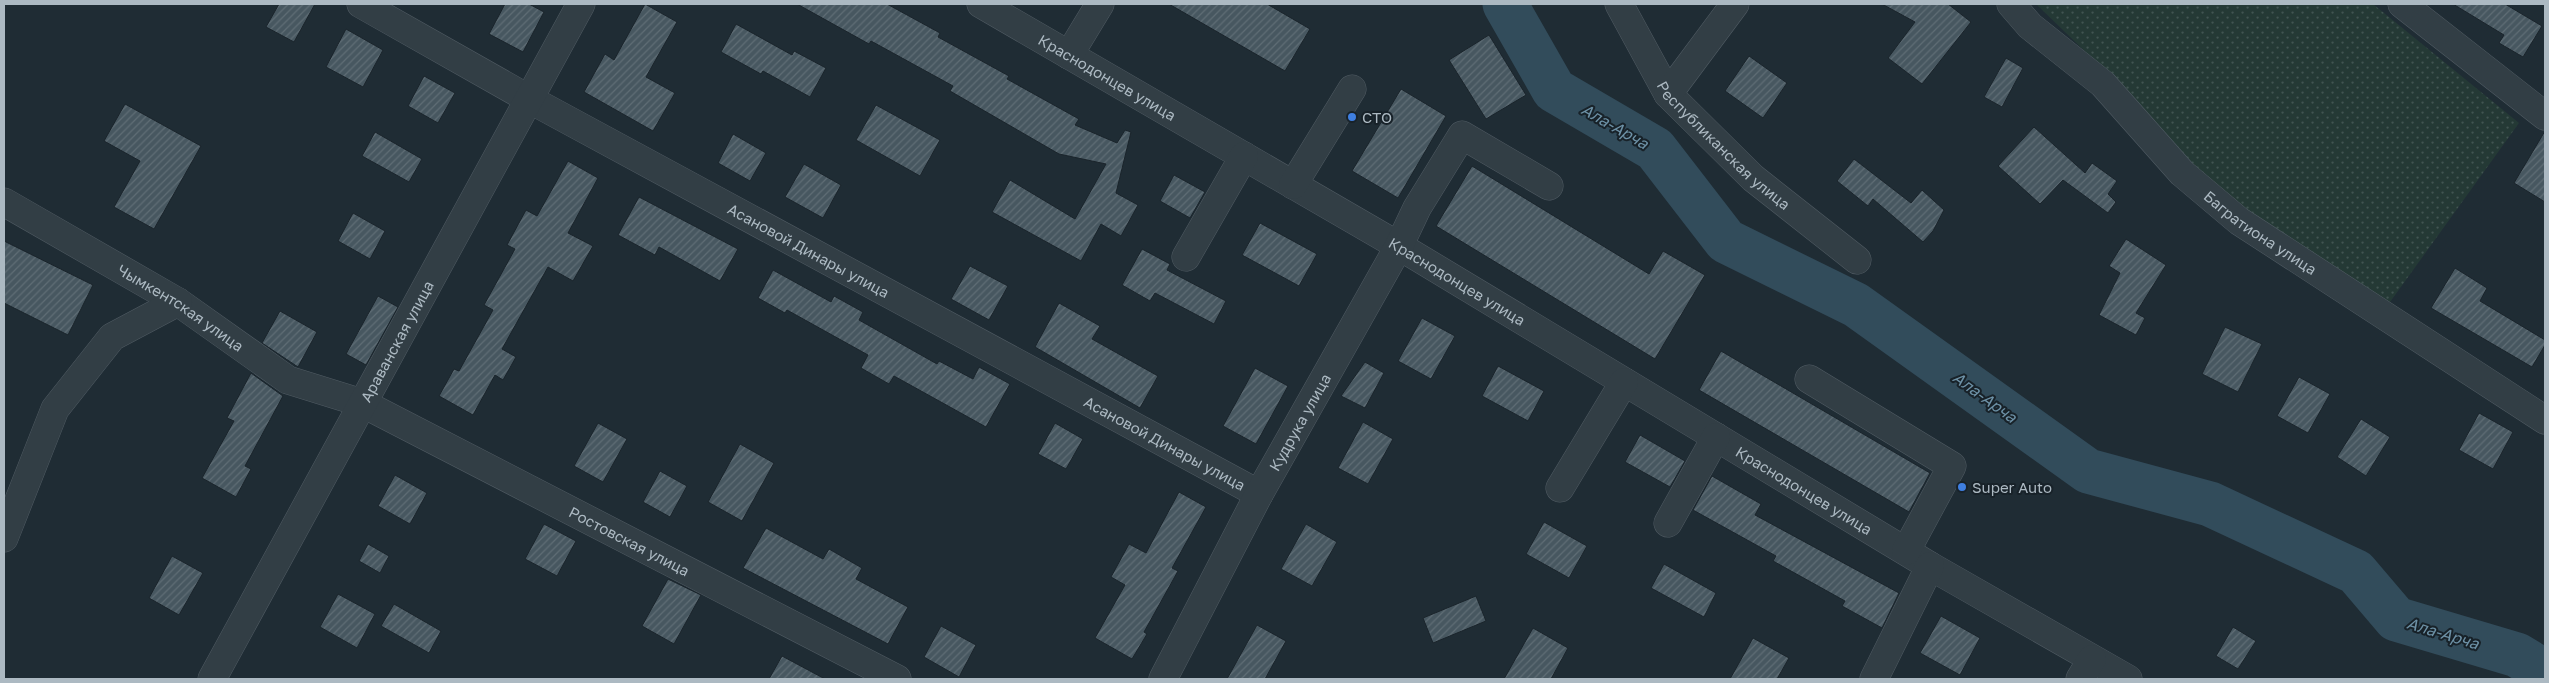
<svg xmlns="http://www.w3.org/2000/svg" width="2549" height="683" font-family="'Golos Text',sans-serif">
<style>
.park{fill:url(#park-dots)}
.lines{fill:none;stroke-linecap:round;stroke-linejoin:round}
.river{stroke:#324c5b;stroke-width:45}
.building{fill:url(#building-hatch);stroke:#1a242b}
.minor-casing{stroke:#505b63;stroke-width:29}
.minor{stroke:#323e45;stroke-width:28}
.shop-dot{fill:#3f7fe0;stroke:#182229;stroke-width:2}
.labels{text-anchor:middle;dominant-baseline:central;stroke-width:4;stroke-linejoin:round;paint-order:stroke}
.street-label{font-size:15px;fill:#acb9c2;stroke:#182229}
.poi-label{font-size:15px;fill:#acb9c2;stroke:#182229;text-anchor:start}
.water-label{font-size:16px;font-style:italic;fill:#6d91a6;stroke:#182229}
</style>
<defs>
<pattern id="park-dots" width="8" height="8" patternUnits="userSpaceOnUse" patternTransform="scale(1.25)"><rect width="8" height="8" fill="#243935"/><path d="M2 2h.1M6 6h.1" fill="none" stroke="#415451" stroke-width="1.8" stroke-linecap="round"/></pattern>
<pattern id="building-hatch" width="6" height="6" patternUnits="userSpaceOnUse" patternTransform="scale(1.25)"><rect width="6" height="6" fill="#475760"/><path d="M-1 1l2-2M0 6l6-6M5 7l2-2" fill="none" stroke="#5f6d75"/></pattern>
</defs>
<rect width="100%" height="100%" fill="#1f2c34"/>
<path class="park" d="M 2036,4 L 2373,4 L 2519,123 L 2385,309 L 2225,200 L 2126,91 Z"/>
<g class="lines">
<path class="river" d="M 1505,4 L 1554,90 L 1655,149 L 1726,241 L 1856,305 L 2088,471 L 2210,504 L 2356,572 L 2396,619 L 2517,655 L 2545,672"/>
</g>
<g class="building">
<path d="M 279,4 L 315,4 L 294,42 L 266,27 Z"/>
<path d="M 505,4 L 529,4 L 544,12 L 523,52 L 489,34 Z"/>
<path d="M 645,4 L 677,22 L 646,77 L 675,93 L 653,131 L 584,92 L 605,54 L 614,60 Z"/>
<path d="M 797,4 L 887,4 L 940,33 L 938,37 L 1009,76 L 1007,79 L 1079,119 L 1075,125 L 1117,143 L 1125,130 L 1131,132 L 1116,193 L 1138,205 L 1121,236 L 1101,224 L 1081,261 L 992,212 L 1010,180 L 1075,219 L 1106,164 L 1059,154 L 950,91 L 953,86 L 871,41 L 869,44 Z"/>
<path d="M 1169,4 L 1267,4 L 1310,29 L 1285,71 Z"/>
<path d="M 1882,4 L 1948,4 L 1971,22 L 1922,84 L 1888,58 L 1915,22 Z"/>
<path d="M 2453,4 L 2505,4 L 2542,26 L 2523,57 L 2499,43 L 2504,35 Z"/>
<path d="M 736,24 L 792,55 L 794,51 L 826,68 L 810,97 L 763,71 L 761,74 L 721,52 Z"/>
<path d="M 346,29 L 383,50 L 363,87 L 326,67 Z"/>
<path d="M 1489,35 L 1526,95 L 1486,119 L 1449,60 Z"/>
<path d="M 1749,56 L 1787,83 L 1763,118 L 1725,91 Z"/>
<path d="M 2006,58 L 2023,68 L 2002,107 L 1984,97 Z"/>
<path d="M 424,76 L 455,93 L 438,123 L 408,106 Z"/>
<path d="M 1401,89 L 1446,116 L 1398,198 L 1352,171 Z"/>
<path d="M 125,104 L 201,146 L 154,229 L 114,207 L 140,161 L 104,141 Z"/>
<path d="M 876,105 L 940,140 L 920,176 L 856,140 Z"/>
<path d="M 2034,127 L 2085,173 L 2092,163 L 2117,181 L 2108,194 L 2116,202 L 2108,213 L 2063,180 L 2040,204 L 1998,166 Z"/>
<path d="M 2545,131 L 2545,202 L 2514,183 Z"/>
<path d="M 375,132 L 422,159 L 409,182 L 362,156 Z"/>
<path d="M 733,134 L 766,153 L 750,181 L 718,163 Z"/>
<path d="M 1854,159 L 1911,203 L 1922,190 L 1944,210 L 1933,231 L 1923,242 L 1873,199 L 1868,206 L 1837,181 Z"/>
<path d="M 568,161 L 598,178 L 568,233 L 593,246 L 573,281 L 548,267 L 502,349 L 516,357 L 503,380 L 495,375 L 473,415 L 439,396 L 454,369 L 459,371 L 493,310 L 484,305 L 515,249 L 507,245 L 526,210 L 537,216 Z"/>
<path d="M 804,164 L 841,185 L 823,218 L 785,197 Z"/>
<path d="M 1472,166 L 1649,274 L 1663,251 L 1705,275 L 1655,359 L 1436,226 Z"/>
<path d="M 1174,175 L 1205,192 L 1190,218 L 1160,201 Z"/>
<path d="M 639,197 L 738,249 L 720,281 L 659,247 L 655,255 L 618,235 Z"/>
<path d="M 353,213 L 385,231 L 370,259 L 338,241 Z"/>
<path d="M 1260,223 L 1317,254 L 1299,286 L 1242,255 Z"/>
<path d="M 2126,239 L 2166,265 L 2136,313 L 2145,318 L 2136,335 L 2099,315 L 2120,273 L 2109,266 Z"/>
<path d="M 4,241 L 93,285 L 68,335 L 4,303 Z"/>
<path d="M 1142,249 L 1170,264 L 1167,270 L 1226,301 L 1214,324 L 1155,293 L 1150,301 L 1122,285 Z"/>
<path d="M 970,266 L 1008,286 L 989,320 L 951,299 Z"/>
<path d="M 2455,268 L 2487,288 L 2480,301 L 2545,340 L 2545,345 L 2532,367 L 2431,308 Z"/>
<path d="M 773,270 L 831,302 L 834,296 L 863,312 L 859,320 L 937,364 L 939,361 L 973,379 L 979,367 L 1010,384 L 986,427 L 894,376 L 889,384 L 861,368 L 868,355 L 787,310 L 785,313 L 758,298 Z"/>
<path d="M 378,296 L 398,307 L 366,365 L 346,354 Z"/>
<path d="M 1059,303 L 1100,326 L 1092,339 L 1158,376 L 1140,408 L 1035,347 Z"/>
<path d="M 280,311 L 317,332 L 298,367 L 262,343 Z"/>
<path d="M 1422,318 L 1455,336 L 1431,379 L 1398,361 Z"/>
<path d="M 2225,327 L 2262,344 L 2238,392 L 2202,374 Z"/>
<path d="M 1721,351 L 1930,473 L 1909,512 L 1699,390 Z"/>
<path d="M 1365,362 L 1384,373 L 1365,408 L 1341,396 Z"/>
<path d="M 1498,366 L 1544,391 L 1528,421 L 1482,396 Z"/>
<path d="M 1255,368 L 1288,386 L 1256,444 L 1223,426 Z"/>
<path d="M 251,373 L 283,396 L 245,466 L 251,469 L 236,497 L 202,478 L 234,421 L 227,418 Z"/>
<path d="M 2299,377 L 2330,394 L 2308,433 L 2277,416 Z"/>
<path d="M 2479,413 L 2513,432 L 2493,469 L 2459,450 Z"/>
<path d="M 2361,419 L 2390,437 L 2366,476 L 2337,457 Z"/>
<path d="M 1363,422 L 1393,439 L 1368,484 L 1338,468 Z"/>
<path d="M 598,423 L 627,439 L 603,482 L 574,466 Z"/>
<path d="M 1055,423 L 1083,439 L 1066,469 L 1038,454 Z"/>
<path d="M 1640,435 L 1685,461 L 1670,487 L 1625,462 Z"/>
<path d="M 740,444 L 774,463 L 742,521 L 708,502 Z"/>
<path d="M 660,471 L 687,486 L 670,517 L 643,502 Z"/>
<path d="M 395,475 L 427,493 L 410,524 L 378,506 Z"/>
<path d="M 1712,476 L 1761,504 L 1755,515 L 1899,593 L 1882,628 L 1842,606 L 1845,601 L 1773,561 L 1776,556 L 1693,510 Z"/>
<path d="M 1179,492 L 1206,507 L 1172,568 L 1178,571 L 1144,632 L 1147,634 L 1132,659 L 1095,638 L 1125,585 L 1111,577 L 1129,544 L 1146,553 Z"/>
<path d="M 1544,522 L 1587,546 L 1569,578 L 1526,554 Z"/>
<path d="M 544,524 L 576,541 L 557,576 L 525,559 Z"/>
<path d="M 1306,524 L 1337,542 L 1312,586 L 1281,569 Z"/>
<path d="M 766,528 L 823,559 L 829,549 L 862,568 L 856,579 L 908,607 L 888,644 L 743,568 Z"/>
<path d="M 368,544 L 389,556 L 380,573 L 359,561 Z"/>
<path d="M 172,556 L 203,573 L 179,615 L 149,598 Z"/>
<path d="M 1664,564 L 1716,593 L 1704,617 L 1651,588 Z"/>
<path d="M 668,579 L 701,595 L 674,644 L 642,626 Z"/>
<path d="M 338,594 L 375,614 L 357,648 L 320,627 Z"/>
<path d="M 1476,596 L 1486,621 L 1433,643 L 1423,618 Z"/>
<path d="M 394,604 L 441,631 L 429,653 L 381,626 Z"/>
<path d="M 1941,616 L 1980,638 L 1960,675 L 1920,653 Z"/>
<path d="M 1257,625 L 1286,641 L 1265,679 L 1227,679 Z"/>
<path d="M 941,626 L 976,645 L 959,677 L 924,657 Z"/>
<path d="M 2233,627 L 2256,641 L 2238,669 L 2216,656 Z"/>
<path d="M 1533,628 L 1568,648 L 1551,679 L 1504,679 Z"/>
<path d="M 1753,638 L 1789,658 L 1777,679 L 1730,679 Z"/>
<path d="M 782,656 L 825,679 L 769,679 Z"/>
</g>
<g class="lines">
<g class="minor-casing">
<g id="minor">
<path id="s1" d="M 361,4 L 529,99 L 1259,494"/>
<path id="s2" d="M 981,4 L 1399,246 L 1930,566 L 2128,679"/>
<path id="s3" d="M 1619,4 L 1668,94 L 1753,178 L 1857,260"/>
<path id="s4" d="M 2011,4 L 2030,26 L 2103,84 L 2182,173 L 2239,221 L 2545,420"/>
<path d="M 2402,4 L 2545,116"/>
<path d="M 1069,55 L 1100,4"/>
<path d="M 1668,94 L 1735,4"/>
<path d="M 1293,185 L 1352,89"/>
<path id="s5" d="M 4,202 L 178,302 L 288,380 L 362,403 L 897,679"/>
<path d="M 1186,257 L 1244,156"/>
<path d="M 1809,379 L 1952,466 L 1906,551"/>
<path d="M 1560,488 L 1624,382"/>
<path d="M 1668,523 L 1716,437"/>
<path d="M 4,538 L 55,409 L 112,337 L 178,302"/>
<path id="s6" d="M 212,679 L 581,4"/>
<path id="s7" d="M 1163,679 L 1259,494 L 1399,246 L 1417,208 L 1462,135 L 1549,186"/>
<path d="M 1874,679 L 1930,566"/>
<path d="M 2080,679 L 2092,659"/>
</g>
</g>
<use href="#minor" class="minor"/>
</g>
<g class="shop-dot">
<circle cx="1352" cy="117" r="5"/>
<circle cx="1962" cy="487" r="5"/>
</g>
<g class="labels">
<g class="street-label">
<text stroke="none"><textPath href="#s2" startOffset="146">Краснодонцев улица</textPath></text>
<text stroke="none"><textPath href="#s3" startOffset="178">Республиканская улица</textPath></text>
<text stroke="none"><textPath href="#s4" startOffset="340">Багратиона улица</textPath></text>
<text stroke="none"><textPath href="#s1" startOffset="511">Асановой Динары улица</textPath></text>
<text stroke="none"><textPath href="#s2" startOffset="551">Краснодонцев улица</textPath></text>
<text stroke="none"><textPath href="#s5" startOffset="206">Чымкентская улица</textPath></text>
<text stroke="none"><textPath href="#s6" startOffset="385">Араванская улица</textPath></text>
<text stroke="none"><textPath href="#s7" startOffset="291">Кудрука улица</textPath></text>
<text stroke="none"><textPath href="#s1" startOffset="916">Асановой Динары улица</textPath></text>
<text stroke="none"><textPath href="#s2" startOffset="956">Краснодонцев улица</textPath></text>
<text stroke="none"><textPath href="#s5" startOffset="714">Ростовская улица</textPath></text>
</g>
<g class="poi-label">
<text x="1362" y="117">СТО</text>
<text x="1972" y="487">Super Auto</text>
</g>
<g class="water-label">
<text transform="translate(1615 126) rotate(30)">Ала-Арча</text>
<text transform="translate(1985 397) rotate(36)">Ала-Арча</text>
<text transform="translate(2443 633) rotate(17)">Ала-Арча</text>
</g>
</g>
<rect width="2549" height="683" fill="none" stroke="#acb9c2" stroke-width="10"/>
</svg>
